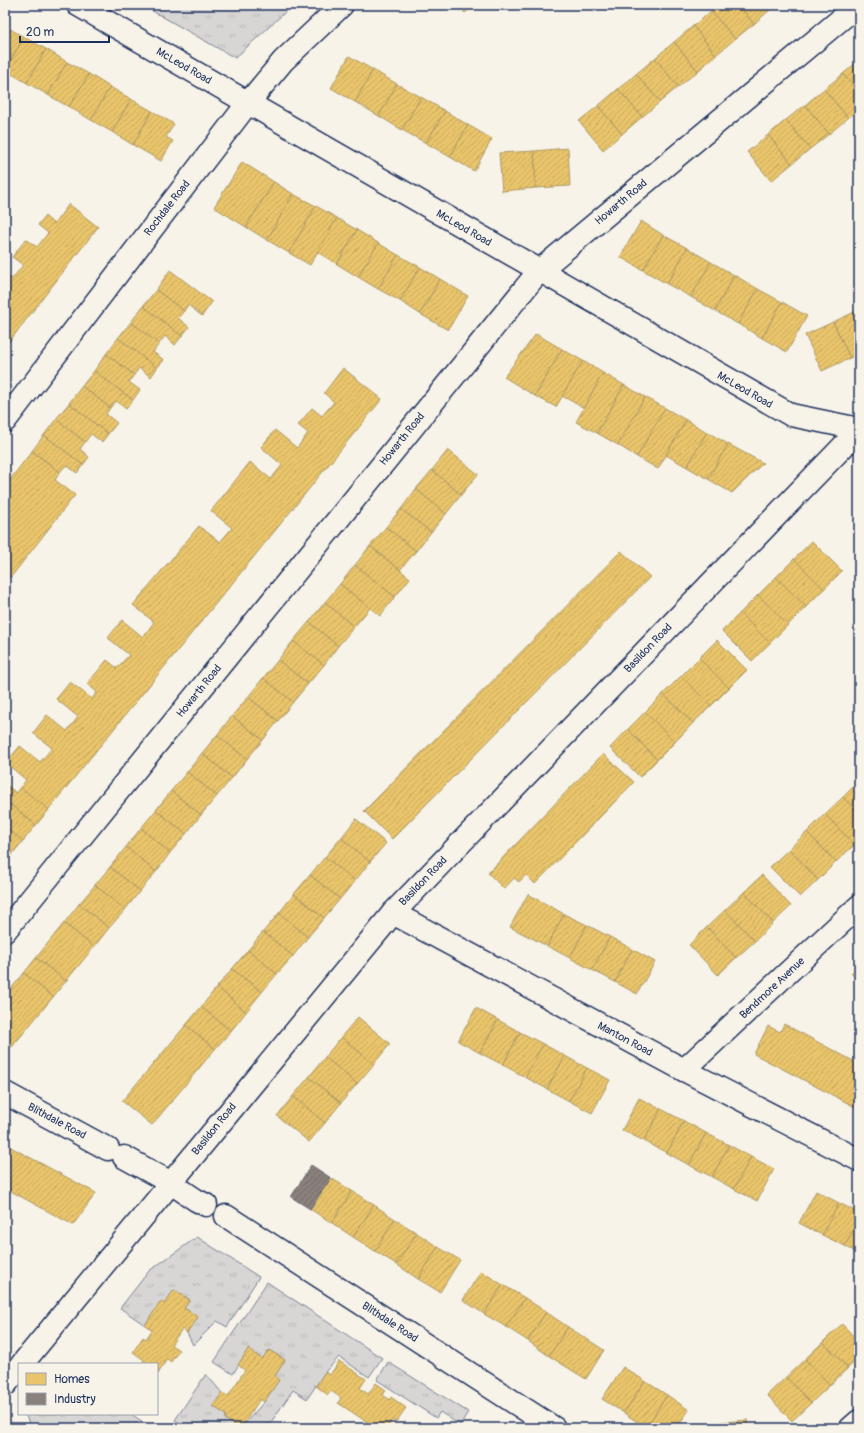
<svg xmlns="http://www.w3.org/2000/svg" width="864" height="1433" font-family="Pangolin,sans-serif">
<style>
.grass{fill:url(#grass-tufts);stroke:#798299}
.homes{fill:url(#homes-hatch);stroke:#ab9766}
.industry{fill:url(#industry-hatch);stroke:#696873}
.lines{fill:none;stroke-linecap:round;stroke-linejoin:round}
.minor-casing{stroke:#1b2f5e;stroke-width:25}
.major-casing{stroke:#1b2f5e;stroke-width:25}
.minor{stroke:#f7f3e8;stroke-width:22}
.major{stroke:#f7f3e8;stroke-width:22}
.labels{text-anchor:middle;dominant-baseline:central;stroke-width:4;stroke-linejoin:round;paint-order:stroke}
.street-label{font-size:11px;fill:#1b2f5e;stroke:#f7f3e8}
</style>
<defs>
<pattern id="grass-tufts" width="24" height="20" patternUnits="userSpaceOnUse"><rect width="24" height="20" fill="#d7d6d4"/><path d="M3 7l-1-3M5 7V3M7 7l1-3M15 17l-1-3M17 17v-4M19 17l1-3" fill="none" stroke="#b8b8b8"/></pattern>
<pattern id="homes-hatch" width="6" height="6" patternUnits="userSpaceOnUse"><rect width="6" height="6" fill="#e9c46a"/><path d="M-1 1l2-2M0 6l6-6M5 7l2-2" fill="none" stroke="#c7a95e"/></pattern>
<pattern id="industry-hatch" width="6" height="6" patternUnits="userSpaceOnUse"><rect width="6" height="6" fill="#8a817c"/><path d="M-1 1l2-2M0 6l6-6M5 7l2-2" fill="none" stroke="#706a69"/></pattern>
</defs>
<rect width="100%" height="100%" fill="#f7f3e8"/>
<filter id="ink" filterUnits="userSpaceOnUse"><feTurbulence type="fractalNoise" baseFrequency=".025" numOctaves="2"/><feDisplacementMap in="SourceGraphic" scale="8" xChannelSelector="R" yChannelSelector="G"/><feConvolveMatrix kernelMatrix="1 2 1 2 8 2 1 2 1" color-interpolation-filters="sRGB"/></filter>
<g filter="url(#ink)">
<g class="grass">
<path d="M 142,5 L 293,5 L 235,58 Z"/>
<path d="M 197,1237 L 259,1277 L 227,1327 L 217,1321 L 193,1345 L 187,1333 L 198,1317 L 184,1308 L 190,1300 L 174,1290 L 164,1304 L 161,1302 L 145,1325 L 120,1308 L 149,1271 Z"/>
<path d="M 267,1282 L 382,1358 L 369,1377 L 339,1357 L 325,1372 L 307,1399 L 293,1390 L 267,1428 L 241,1428 L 264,1402 L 279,1380 L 275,1376 L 285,1360 L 269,1350 L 262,1359 L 248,1349 L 233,1374 L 214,1362 Z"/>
<path d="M 388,1362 L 468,1412 L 460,1425 L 440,1412 L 436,1418 L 377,1380 Z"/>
<path d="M 206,1374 L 222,1393 L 213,1406 L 226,1415 L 225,1419 L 239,1428 L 187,1428 L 175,1420 Z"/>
<path d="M 25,1414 L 131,1414 L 152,1428 L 38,1428 L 29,1423 Z"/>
</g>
<g class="homes">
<path d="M 459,5 L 474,5 L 465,13 Z"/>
<path d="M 718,5 L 739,5 L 754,24 L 735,39 L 711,11 Z"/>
<path d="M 739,5 L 771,5 L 773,7 L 754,24 Z"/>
<path d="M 711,11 L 735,39 L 716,55 L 693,26 Z"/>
<path d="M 5,26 L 24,37 L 5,70 Z"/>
<path d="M 693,26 L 716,55 L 698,71 L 674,42 Z"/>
<path d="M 24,37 L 46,49 L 27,83 L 5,70 Z"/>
<path d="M 674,42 L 698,71 L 678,87 L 655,58 Z"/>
<path d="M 46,49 L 67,62 L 48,95 L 27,83 Z"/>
<path d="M 349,56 L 373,70 L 355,102 L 331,88 Z"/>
<path d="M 655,58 L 678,87 L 660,102 L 636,74 Z"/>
<path d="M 859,60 L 859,93 L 843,74 Z"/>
<path d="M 67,62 L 89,74 L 69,107 L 48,95 Z"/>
<path d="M 373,70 L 397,84 L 379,116 L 355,102 Z"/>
<path d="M 89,74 L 110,87 L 91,120 L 69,107 Z"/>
<path d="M 636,74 L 660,102 L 642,117 L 618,89 Z"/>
<path d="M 843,74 L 859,93 L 859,109 L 848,118 L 824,89 Z"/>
<path d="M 397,84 L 421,97 L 402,130 L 379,116 Z"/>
<path d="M 110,87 L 131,99 L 112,132 L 91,120 Z"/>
<path d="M 618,89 L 642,117 L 622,134 L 598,106 Z"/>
<path d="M 824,89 L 848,118 L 829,134 L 805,105 Z"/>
<path d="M 421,97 L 445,111 L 426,143 L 402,130 Z"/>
<path d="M 131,99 L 152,111 L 133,145 L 112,132 Z"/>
<path d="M 805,105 L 829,134 L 810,149 L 786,120 Z"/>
<path d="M 598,106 L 622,134 L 603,150 L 579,121 Z"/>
<path d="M 152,111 L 174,124 L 166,137 L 173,141 L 161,161 L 133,145 Z"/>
<path d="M 445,111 L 468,125 L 450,157 L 426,143 Z"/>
<path d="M 786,120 L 810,149 L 792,164 L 768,135 Z"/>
<path d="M 468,125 L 492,139 L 474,171 L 450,157 Z"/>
<path d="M 768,135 L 792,164 L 771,181 L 747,152 Z"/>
<path d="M 568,148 L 570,186 L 536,188 L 534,151 Z"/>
<path d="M 534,151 L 536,188 L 502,191 L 499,153 Z"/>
<path d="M 242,162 L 274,182 L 246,227 L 214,207 Z"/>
<path d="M 274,182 L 293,194 L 267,240 L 246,227 Z"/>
<path d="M 293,194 L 316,206 L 289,253 L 267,240 Z"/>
<path d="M 69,204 L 98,227 L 5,347 L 5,274 L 12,279 L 23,265 L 12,257 L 26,239 L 37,247 L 48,233 L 38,225 L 45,216 L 54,224 Z"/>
<path d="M 316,206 L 337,218 L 310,265 L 289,253 Z"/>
<path d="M 337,218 L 357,230 L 337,264 L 317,252 Z"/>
<path d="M 641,221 L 663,235 L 643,270 L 620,257 Z"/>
<path d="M 357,230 L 378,243 L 358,277 L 337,264 Z"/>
<path d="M 663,235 L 687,248 L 667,284 L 643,270 Z"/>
<path d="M 378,243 L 398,255 L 378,289 L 358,277 Z"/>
<path d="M 687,248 L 711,262 L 691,297 L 667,284 Z"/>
<path d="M 398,255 L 420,267 L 400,301 L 378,289 Z"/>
<path d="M 711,262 L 734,275 L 715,311 L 691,297 Z"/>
<path d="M 420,267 L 440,279 L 420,314 L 400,301 Z"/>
<path d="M 170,270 L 212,302 L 202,316 L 188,305 L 184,311 L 156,290 Z"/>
<path d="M 734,275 L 758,289 L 738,324 L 715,311 Z"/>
<path d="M 440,279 L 468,296 L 448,330 L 420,314 Z"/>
<path d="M 758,289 L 782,302 L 762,338 L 738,324 Z"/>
<path d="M 156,290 L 184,311 L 178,318 L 189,327 L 182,336 L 143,306 Z"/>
<path d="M 782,302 L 807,316 L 787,352 L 762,338 Z"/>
<path d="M 143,306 L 182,336 L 175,345 L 165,336 L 159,344 L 131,322 Z"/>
<path d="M 859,310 L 859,354 L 850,358 L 833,322 Z"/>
<path d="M 131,322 L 159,344 L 153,352 L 164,360 L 157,368 L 118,338 Z"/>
<path d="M 833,322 L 850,358 L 822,371 L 805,335 Z"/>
<path d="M 536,334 L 562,349 L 535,396 L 504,377 Z"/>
<path d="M 118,338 L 157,368 L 151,377 L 139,368 L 134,375 L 106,354 Z"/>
<path d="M 562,349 L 583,361 L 556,407 L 535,396 Z"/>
<path d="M 106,354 L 134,375 L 129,382 L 140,390 L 133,400 L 94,371 Z"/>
<path d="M 583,361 L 603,373 L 584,408 L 562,396 Z"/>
<path d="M 343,368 L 382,399 L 5,863 L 5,784 L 16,793 L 26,780 L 6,763 L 20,746 L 40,762 L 52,748 L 33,733 L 47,715 L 67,731 L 78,717 L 56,699 L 70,682 L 92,699 L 97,692 L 87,684 L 107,660 L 117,668 L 129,655 L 108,638 L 122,620 L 143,637 L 154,622 L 133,605 L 199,526 L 220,542 L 232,528 L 211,511 L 250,462 L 271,479 L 282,465 L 261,447 L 275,430 L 297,448 L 308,433 L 298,425 L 312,408 L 322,416 L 334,402 L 324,393 Z"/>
<path d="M 94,371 L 133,400 L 126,409 L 116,401 L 110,408 L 82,386 Z"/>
<path d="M 603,373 L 624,385 L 597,433 L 576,422 Z"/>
<path d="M 624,385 L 645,397 L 618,445 L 597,433 Z"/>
<path d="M 82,386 L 110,408 L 106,414 L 117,423 L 108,434 L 69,403 Z"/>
<path d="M 645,397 L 665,408 L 637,457 L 618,445 Z"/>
<path d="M 69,403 L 108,434 L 102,442 L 91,434 L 85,442 L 56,419 Z"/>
<path d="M 665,408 L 686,420 L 658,469 L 637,457 Z"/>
<path d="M 56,419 L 85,442 L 80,449 L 89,457 L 83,465 L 44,435 Z"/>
<path d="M 686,420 L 707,432 L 687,467 L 666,455 Z"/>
<path d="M 707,432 L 728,444 L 708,479 L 687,467 Z"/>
<path d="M 44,435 L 83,465 L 77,473 L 66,465 L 60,472 L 32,451 Z"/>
<path d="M 728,444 L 763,463 L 732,493 L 708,479 Z"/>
<path d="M 448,450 L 478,474 L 461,495 L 432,470 Z"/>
<path d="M 32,451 L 60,472 L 55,480 L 75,495 L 11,577 L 5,577 L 5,486 Z"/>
<path d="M 432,470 L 461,495 L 446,514 L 416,489 Z"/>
<path d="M 416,489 L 446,514 L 431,532 L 401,509 Z"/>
<path d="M 401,509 L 431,532 L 416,551 L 386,527 Z"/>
<path d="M 386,527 L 416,551 L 400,570 L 370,546 Z"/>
<path d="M 812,541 L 842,571 L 824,589 L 794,559 Z"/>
<path d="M 370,546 L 410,578 L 395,597 L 355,565 Z"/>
<path d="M 621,551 L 650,577 L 392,839 L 364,811 Z"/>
<path d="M 794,559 L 824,589 L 806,607 L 776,577 Z"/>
<path d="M 355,565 L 395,597 L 380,616 L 340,584 Z"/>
<path d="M 776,577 L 806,607 L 788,625 L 758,595 Z"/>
<path d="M 340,584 L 370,608 L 354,627 L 325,602 Z"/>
<path d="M 758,595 L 788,625 L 770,643 L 740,613 Z"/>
<path d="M 325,602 L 354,627 L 338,646 L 309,622 Z"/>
<path d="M 740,613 L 770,643 L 752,661 L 722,631 Z"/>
<path d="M 309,622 L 338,646 L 324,665 L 293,641 Z"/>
<path d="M 717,640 L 747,670 L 729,688 L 699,658 Z"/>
<path d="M 293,641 L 324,665 L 308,684 L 278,660 Z"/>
<path d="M 699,658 L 729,688 L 711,706 L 681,676 Z"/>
<path d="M 278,660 L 308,684 L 293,702 L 263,678 Z"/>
<path d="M 681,676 L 711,706 L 693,723 L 663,694 Z"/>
<path d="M 263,678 L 293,702 L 278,721 L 248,697 Z"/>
<path d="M 663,694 L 693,723 L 675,742 L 645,712 Z"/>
<path d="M 248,697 L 278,721 L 263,740 L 232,716 Z"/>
<path d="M 645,712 L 675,742 L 657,760 L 628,729 Z"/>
<path d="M 232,716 L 263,740 L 247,759 L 217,735 Z"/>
<path d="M 628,729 L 657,760 L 640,777 L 610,748 Z"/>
<path d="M 217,735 L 247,759 L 232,778 L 202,753 Z"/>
<path d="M 202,753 L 232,778 L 217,796 L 187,772 Z"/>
<path d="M 603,754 L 634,782 L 535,884 L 526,875 L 519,882 L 514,878 L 504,889 L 488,873 Z"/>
<path d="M 187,772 L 217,796 L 201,815 L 171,791 Z"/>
<path d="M 859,781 L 859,814 L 843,797 Z"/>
<path d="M 5,784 L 16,793 L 20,787 L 49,810 L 36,825 L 5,800 Z"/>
<path d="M 171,791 L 201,815 L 186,834 L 156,810 Z"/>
<path d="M 843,797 L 859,814 L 859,840 L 854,845 L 825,814 Z"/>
<path d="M 5,800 L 36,825 L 23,841 L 5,827 Z"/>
<path d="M 156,810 L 186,834 L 170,853 L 141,828 Z"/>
<path d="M 825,814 L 854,845 L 836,862 L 807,832 Z"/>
<path d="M 356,819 L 386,843 L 370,862 L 341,838 Z"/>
<path d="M 141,828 L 170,853 L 156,872 L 126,847 Z"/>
<path d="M 807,832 L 836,862 L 818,880 L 789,849 Z"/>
<path d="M 341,838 L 370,862 L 355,881 L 325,857 Z"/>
<path d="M 126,847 L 156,872 L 140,891 L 110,867 Z"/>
<path d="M 789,849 L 818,880 L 800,897 L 770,867 Z"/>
<path d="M 325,857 L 355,881 L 340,899 L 310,875 Z"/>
<path d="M 110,867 L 140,891 L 125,910 L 95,885 Z"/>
<path d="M 310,875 L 340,899 L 324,918 L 294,894 Z"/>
<path d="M 762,875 L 791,906 L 773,923 L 744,892 Z"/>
<path d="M 95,885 L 125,910 L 109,928 L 79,904 Z"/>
<path d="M 744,892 L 773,923 L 755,941 L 725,910 Z"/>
<path d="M 294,894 L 324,918 L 308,937 L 279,913 Z"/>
<path d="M 528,894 L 564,914 L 547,946 L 510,927 Z"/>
<path d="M 79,904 L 109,928 L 94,947 L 64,923 Z"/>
<path d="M 725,910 L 755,941 L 736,958 L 707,927 Z"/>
<path d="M 279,913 L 308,937 L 293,956 L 263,932 Z"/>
<path d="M 564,914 L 587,925 L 570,958 L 547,946 Z"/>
<path d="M 64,923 L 94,947 L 66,981 L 36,958 Z"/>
<path d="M 587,925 L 610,937 L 592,970 L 570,958 Z"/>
<path d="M 707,927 L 736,958 L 718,975 L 689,945 Z"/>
<path d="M 263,932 L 293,956 L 277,974 L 248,950 Z"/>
<path d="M 610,937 L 632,949 L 615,982 L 592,970 Z"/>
<path d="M 632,949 L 655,962 L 637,994 L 615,982 Z"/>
<path d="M 248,950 L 277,974 L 262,992 L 232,969 Z"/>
<path d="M 36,958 L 66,981 L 53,997 L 24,973 Z"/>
<path d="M 859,966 L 859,982 L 851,973 Z"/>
<path d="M 232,969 L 262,992 L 246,1012 L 217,987 Z"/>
<path d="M 24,973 L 53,997 L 12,1047 L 5,1042 L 5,996 Z"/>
<path d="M 217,987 L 246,1012 L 231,1031 L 201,1007 Z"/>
<path d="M 201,1007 L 231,1031 L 215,1049 L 186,1025 Z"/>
<path d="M 476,1008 L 498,1020 L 480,1053 L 458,1041 Z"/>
<path d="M 358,1017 L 390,1044 L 374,1064 L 341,1037 Z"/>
<path d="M 498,1020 L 520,1032 L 503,1065 L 480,1053 Z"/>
<path d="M 784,1024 L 859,1064 L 859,1109 L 754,1054 L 768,1026 L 780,1032 Z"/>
<path d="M 186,1025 L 215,1049 L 152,1125 L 122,1101 Z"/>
<path d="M 520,1032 L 543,1044 L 525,1077 L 503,1065 Z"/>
<path d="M 341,1037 L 374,1064 L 357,1084 L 325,1057 Z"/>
<path d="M 543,1044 L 565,1056 L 547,1089 L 525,1077 Z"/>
<path d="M 565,1056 L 587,1068 L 569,1101 L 547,1089 Z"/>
<path d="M 325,1057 L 357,1084 L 341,1103 L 309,1077 Z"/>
<path d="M 587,1068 L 610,1080 L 592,1113 L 569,1101 Z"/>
<path d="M 309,1077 L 341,1103 L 325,1123 L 293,1096 Z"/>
<path d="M 293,1096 L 325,1123 L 309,1142 L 277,1116 Z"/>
<path d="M 639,1098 L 661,1109 L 644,1141 L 622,1130 Z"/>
<path d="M 661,1109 L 684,1121 L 667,1153 L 644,1141 Z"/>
<path d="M 684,1121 L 706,1133 L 689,1165 L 667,1153 Z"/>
<path d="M 706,1133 L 729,1145 L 712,1177 L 689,1165 Z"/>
<path d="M 5,1144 L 96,1193 L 73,1225 L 5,1188 Z"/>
<path d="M 729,1145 L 751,1157 L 734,1189 L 712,1177 Z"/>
<path d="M 751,1157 L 774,1169 L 757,1201 L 734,1189 Z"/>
<path d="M 331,1178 L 352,1191 L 332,1223 L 310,1209 Z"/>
<path d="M 352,1191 L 374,1205 L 353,1237 L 332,1223 Z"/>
<path d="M 816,1191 L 839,1203 L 822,1235 L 799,1223 Z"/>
<path d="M 839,1203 L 859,1213 L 859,1219 L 845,1246 L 822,1235 Z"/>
<path d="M 374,1205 L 395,1219 L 375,1251 L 353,1237 Z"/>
<path d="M 395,1219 L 417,1233 L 396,1264 L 375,1251 Z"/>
<path d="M 859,1219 L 859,1254 L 845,1246 Z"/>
<path d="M 417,1233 L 438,1247 L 418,1279 L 396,1264 Z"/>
<path d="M 438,1247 L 460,1260 L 440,1292 L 418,1279 Z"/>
<path d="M 481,1271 L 503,1285 L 484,1314 L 463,1300 Z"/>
<path d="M 503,1285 L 525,1298 L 506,1327 L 484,1314 Z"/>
<path d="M 174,1290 L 190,1300 L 184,1308 L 198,1317 L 187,1333 L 182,1329 L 171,1345 L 179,1350 L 171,1362 L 167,1359 L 158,1374 L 157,1364 L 142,1364 L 144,1360 L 133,1352 L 143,1337 L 146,1339 L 152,1330 L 145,1325 L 161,1301 L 164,1304 Z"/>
<path d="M 525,1298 L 546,1312 L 528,1341 L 506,1327 Z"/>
<path d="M 546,1312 L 568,1327 L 549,1356 L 528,1341 Z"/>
<path d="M 842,1324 L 859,1342 L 859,1358 L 848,1368 L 823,1342 Z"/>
<path d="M 568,1327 L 604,1350 L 586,1379 L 549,1356 Z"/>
<path d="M 823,1342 L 848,1368 L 830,1385 L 805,1359 Z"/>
<path d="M 248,1349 L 262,1359 L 269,1350 L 285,1360 L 275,1376 L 279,1380 L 264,1402 L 260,1399 L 241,1428 L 239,1428 L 225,1419 L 226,1415 L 213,1406 L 222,1393 L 228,1396 L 245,1370 L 238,1365 Z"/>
<path d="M 805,1359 L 830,1385 L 811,1403 L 786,1377 Z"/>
<path d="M 339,1361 L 366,1379 L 360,1388 L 368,1394 L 376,1383 L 386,1390 L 383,1395 L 390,1400 L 391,1397 L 406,1408 L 396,1422 L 392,1420 L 387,1428 L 376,1428 L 338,1403 L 341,1398 L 331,1391 L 328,1395 L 316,1386 L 325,1372 L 330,1375 Z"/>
<path d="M 623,1367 L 645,1381 L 624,1413 L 602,1399 Z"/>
<path d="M 786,1377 L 811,1403 L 792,1421 L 767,1395 Z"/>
<path d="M 645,1381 L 667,1395 L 646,1428 L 624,1413 Z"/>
<path d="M 667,1395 L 689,1410 L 677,1428 L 646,1428 Z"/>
<path d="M 748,1420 L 749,1428 L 723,1428 L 723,1422 Z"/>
<path d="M 723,1422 L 723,1428 L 697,1428 L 697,1424 Z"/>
</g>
<path class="industry" d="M 311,1165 L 331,1178 L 310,1209 L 291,1197 Z"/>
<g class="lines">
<g class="minor-casing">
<g id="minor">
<path d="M 5,421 L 248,103 L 283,61 L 342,5"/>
<path d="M 393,913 L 684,1070 L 859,1160"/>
<path d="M 5,931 L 539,271 L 858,5"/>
<path d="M 684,1070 L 859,906"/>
<path d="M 5,1093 L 108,1149"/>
<path d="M 124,1157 L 171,1183 L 196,1200 L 206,1205"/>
<path d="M 226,1216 L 554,1428"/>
<path d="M 22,1364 L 393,913 L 859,430"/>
<path d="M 5,1385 L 19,1368"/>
<path d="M 851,1428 L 859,1421"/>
</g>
</g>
<g class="major-casing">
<path id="major" d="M 78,5 L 791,415 L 859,429"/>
</g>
<use href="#minor" class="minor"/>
<use href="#major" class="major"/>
</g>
</g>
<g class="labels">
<g class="street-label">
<text transform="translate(184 66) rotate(30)">McLeod Road</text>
<text transform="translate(621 202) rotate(-40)">Howarth Road</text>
<text transform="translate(167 208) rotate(-52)">Rochdale Road</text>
<text transform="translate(464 228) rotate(30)">McLeod Road</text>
<text transform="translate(745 390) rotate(30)">McLeod Road</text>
<text transform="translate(402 439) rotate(-51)">Howarth Road</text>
<text transform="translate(648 648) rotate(-46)">Basildon Road</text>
<text transform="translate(199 691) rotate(-51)">Howarth Road</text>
<text transform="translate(423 881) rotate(-46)">Basildon Road</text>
<text transform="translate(772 988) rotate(-43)">Bendmore Avenue</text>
<text transform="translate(625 1039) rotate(28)">Manton Road</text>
<text transform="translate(57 1121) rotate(28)">Blithdale Road</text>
<text transform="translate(214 1129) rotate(-51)">Basildon Road</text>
<text transform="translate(390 1322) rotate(33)">Blithdale Road</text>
</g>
</g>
<rect width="864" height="1433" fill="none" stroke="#f7f3e8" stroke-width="20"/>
<rect x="10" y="10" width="844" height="1413" fill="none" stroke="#1b2f5e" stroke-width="1.5" filter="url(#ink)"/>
<rect x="18" y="1363" width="140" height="52" fill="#f7f3e8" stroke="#9fa5b1"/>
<rect x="26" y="1373" width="20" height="12" fill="#e9c46a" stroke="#9fa5b1"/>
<text x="54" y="1383" font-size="12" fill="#1b2f5e">Homes</text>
<rect x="26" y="1393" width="20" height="12" fill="#8a817c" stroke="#9fa5b1"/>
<text x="54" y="1403" font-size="12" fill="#1b2f5e">Industry</text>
<path d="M20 36v6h89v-6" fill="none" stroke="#1b2f5e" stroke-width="2"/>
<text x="26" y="36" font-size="12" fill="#1b2f5e" stroke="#f7f3e8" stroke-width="3" paint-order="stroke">20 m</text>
</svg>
